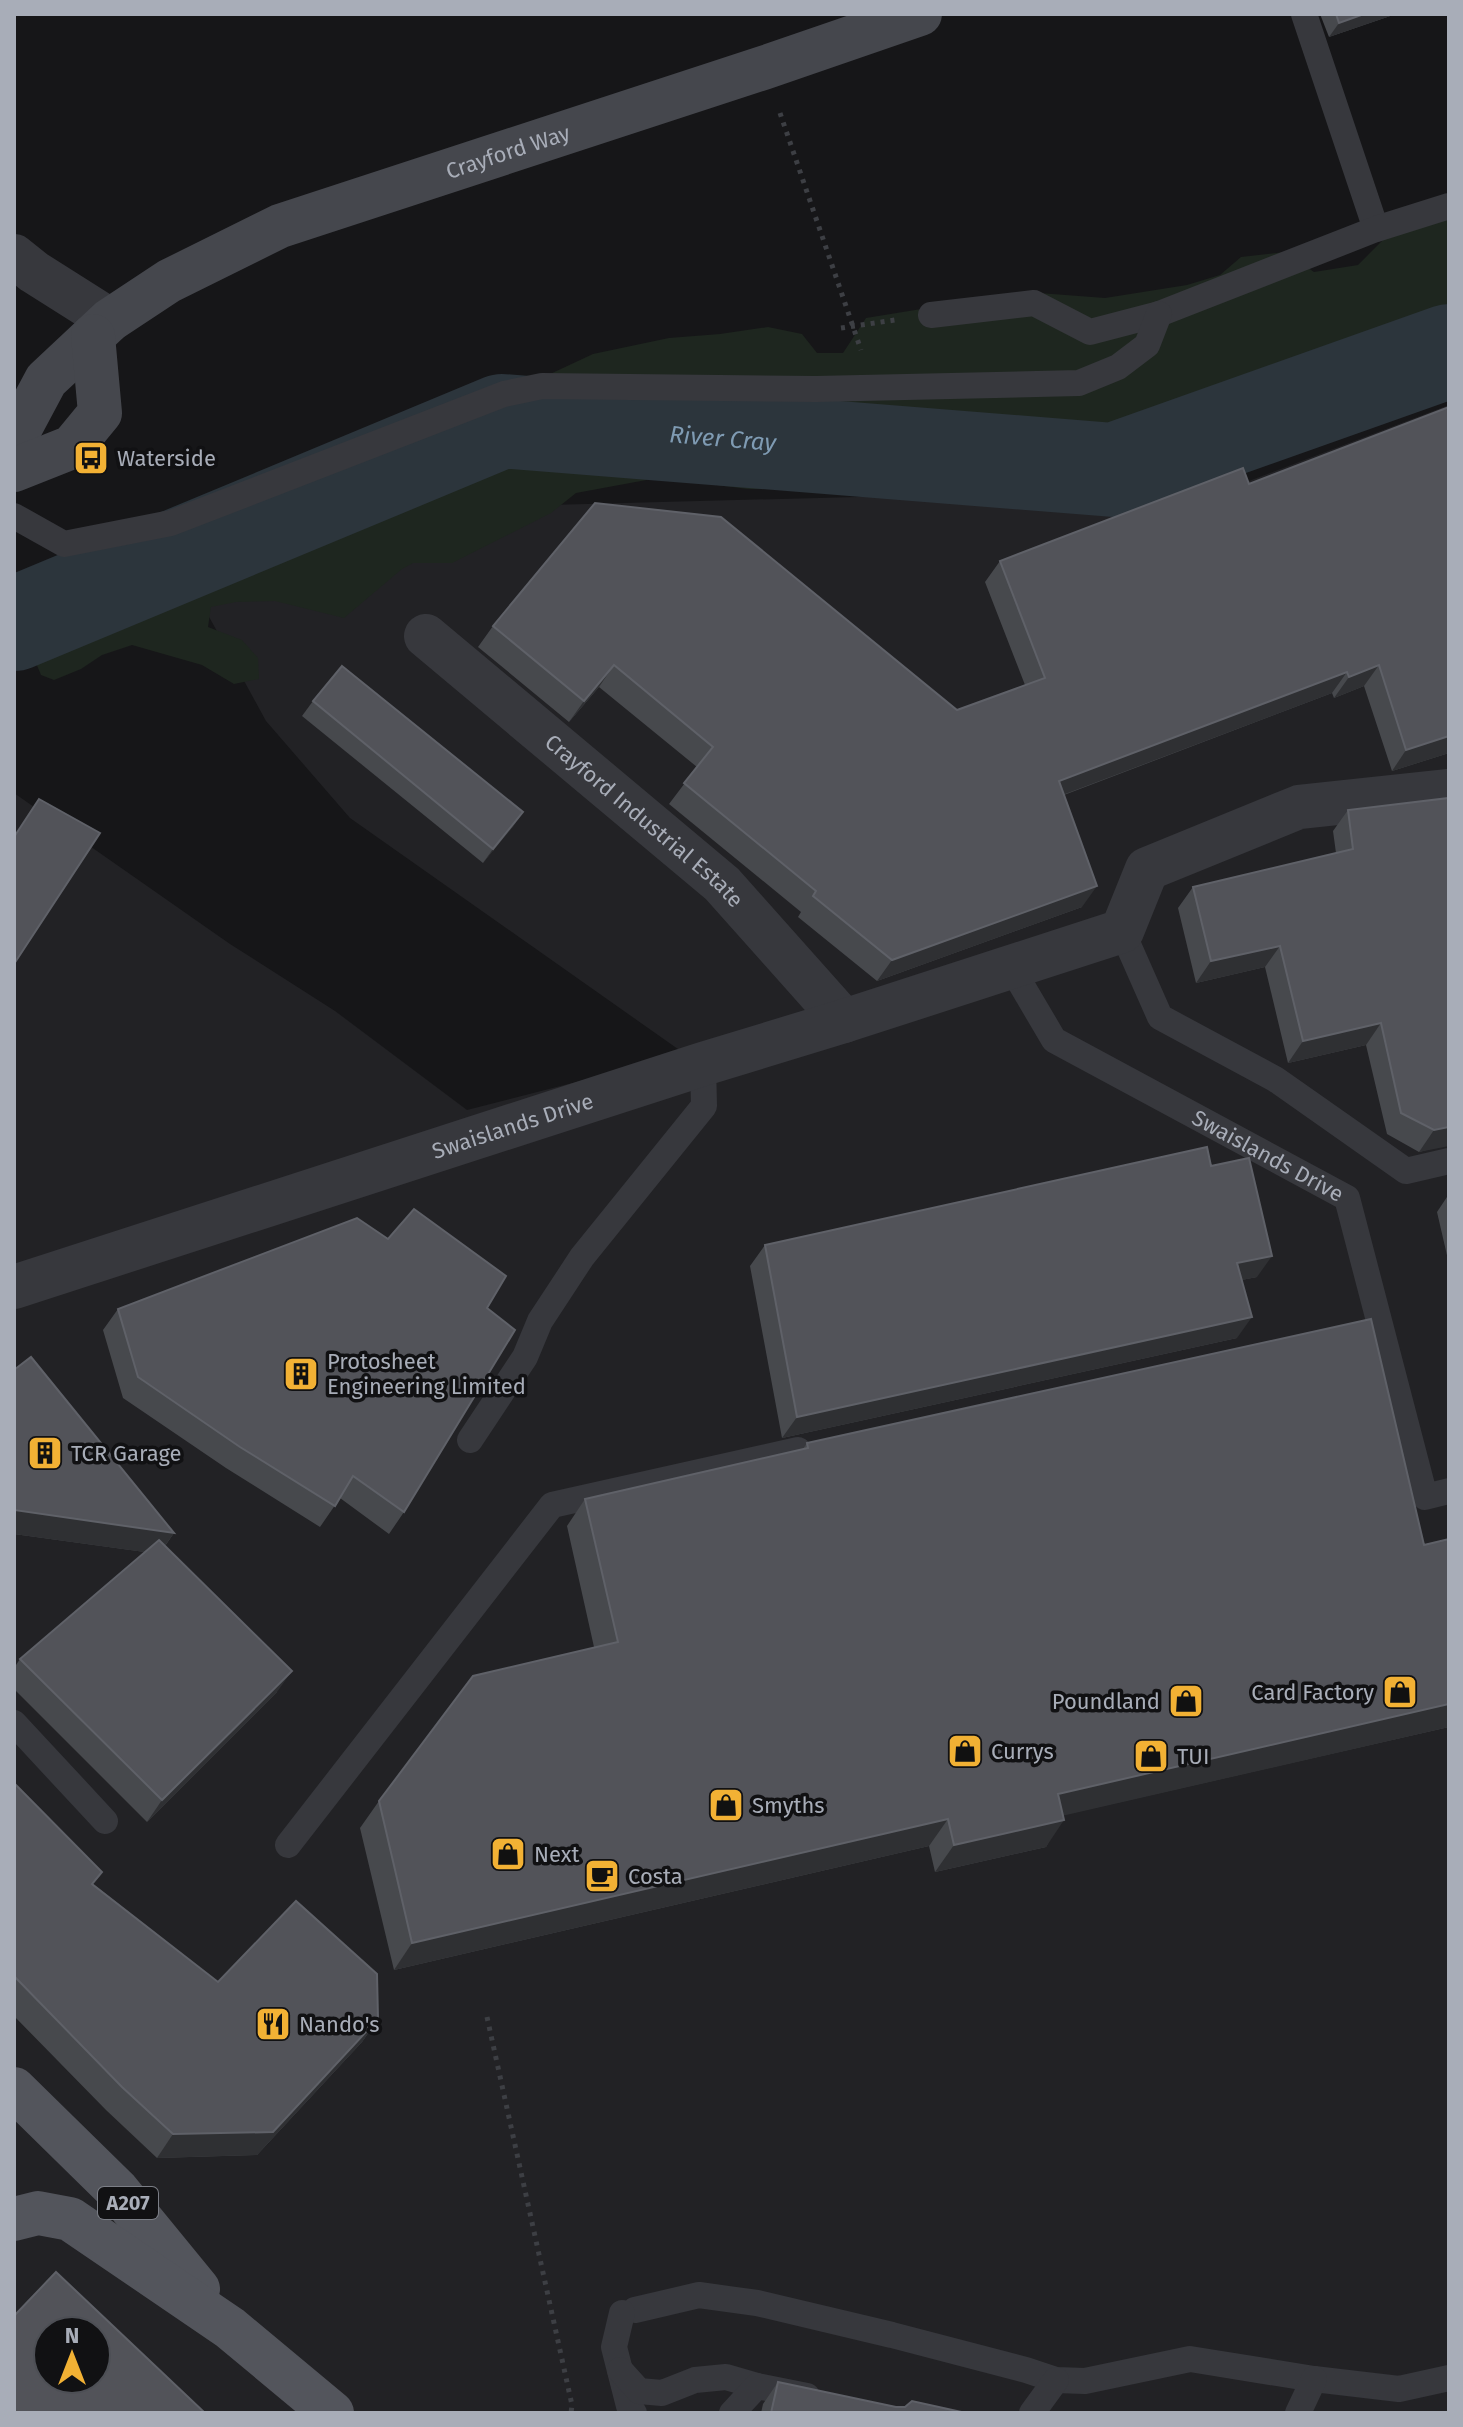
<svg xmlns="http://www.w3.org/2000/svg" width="1463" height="2427" font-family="'Fira Sans',sans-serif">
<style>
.built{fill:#222225;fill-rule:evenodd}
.green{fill:#1e261f}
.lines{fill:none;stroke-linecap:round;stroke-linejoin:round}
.river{stroke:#2c353c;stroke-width:94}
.path{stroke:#3d3f44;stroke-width:5;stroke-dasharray:4 6;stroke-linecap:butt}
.service{stroke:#37383d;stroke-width:26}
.minor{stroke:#37383d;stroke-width:44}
.secondary{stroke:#45474d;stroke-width:44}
.primary{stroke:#53555c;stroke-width:44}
.wall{fill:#47494d}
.shaded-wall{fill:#2f3033}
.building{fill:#525359;stroke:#5f6168;stroke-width:2;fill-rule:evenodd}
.labels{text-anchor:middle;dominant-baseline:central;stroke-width:7;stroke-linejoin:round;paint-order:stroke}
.shield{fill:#111113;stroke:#7b7e86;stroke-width:2}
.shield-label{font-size:20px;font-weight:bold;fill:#a8adb8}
.street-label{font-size:22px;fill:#a8adb8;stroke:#111113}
.poi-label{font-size:22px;fill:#a8adb8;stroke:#111113;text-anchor:start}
.water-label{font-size:24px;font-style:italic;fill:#7f9bb3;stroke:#111113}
</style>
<rect width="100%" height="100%" fill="#161618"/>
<path class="built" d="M 1449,405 L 1449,2413 L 14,2413 L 14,793 L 230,944 L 335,1011 L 467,1110 L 685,1054 L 350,818 L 266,721 L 207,613 L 201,594 L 512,506 L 1233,487 ZM 48,2331 L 96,2331 L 96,2379 L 48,2379 Z"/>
<path class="green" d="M 1449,200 L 1449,390 L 1361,414 L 1320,415 L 1201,456 L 1085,501 L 1003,504 L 924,485 L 829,489 L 748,489 L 693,482 L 668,476 L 576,493 L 551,513 L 452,563 L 413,563 L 402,569 L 344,618 L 275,601 L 236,602 L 211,607 L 208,627 L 242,640 L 258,658 L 259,679 L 234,684 L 202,665 L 132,645 L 102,655 L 81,669 L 54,680 L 41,675 L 31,651 L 43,603 L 54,585 L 90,553 L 154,555 L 209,520 L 286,484 L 360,493 L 382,467 L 521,406 L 548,375 L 593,354 L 669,338 L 720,334 L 768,327 L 802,334 L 817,353 L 843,353 L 866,318 L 1026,292 L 1105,298 L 1187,285 L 1220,275 L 1241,257 L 1285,252 L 1314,272 L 1358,265 L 1384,239 Z"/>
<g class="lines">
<path class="river" id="s1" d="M 14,624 L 502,421 L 1114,470 L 1449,351"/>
<g class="path">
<path d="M 780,113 L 861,350"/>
<path d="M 841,328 L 895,320"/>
<path d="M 487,2017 L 572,2405 L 571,2413"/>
</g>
<g class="service">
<path d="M 1304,14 L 1376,229"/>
<path d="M 931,315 L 1034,303 L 1090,332 L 1159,314 L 1376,229 L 1449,206"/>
<path d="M 14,516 L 64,544 L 171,523 L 504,394 L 542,386 L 816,389 L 1079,383 L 1118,367 L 1147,345 L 1159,314"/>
<path d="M 1122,931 L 1160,1017 L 1275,1079 L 1406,1171 L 1449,1161"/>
<path id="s2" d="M 1011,967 L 1054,1040 L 1347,1198 L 1425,1497 L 1449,1491"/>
<path d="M 470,1440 L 525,1357 L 540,1321 L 582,1257 L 704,1106 L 703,1064"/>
<path d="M 14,1723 L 105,1821"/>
<path d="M 288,1845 L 552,1505 L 798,1450"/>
<path d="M 635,2310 L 699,2295 L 757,2303 L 892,2335 L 1026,2370 L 1056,2380 L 1085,2381 L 1190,2359 L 1314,2379 L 1399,2389 L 1449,2378"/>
<path d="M 622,2313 L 614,2347 L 629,2406 L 634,2413"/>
<path d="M 620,2370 L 639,2391 L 662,2393 L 695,2380 L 726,2377 L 757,2386"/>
<path d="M 732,2413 L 757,2386 L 807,2396"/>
<path d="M 1032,2413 L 1056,2380"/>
<path d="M 1298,2413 L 1314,2379"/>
</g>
<g class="minor">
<path d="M 14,256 L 34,272 L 110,320"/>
<path id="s3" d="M 426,636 L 722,884 L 844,1021"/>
<path id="s4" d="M 14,1287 L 703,1064 L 844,1021 L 1122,931 L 1147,869 L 1299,807 L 1449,791"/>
</g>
<g class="secondary">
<path id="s5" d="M 14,440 L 46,380 L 110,320 L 169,281 L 280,226 L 763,68 L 920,14"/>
<path d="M 14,470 L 72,447 L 100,413 L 93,336"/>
</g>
<g class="primary">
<path d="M 14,2089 L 117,2190 L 198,2289"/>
<path d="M 14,2219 L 38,2213 L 70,2219 L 230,2328 L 332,2413"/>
</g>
</g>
<g class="wall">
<path d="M 1320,14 L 1396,14 L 1329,37 Z"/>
<path d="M 1249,484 L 1449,753 L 1392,771 L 1364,686 L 1334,698 L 1332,693 L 1064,795 L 1082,907 L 877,981 L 798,917 L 801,912 L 669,804 L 697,767 L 599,687 L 569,722 L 478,647 L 493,626 L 957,710 L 1025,685 L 985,582 L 1000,561 Z"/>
<path d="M 313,701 L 523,812 L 483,863 L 302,716 Z"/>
<path d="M 1348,810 L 1445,1145 L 1419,1152 L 1387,1134 L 1366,1045 L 1288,1063 L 1265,967 L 1196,983 L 1178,908 L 1193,887 L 1336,853 L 1333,831 Z"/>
<path d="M 1211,1166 L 1257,1277 L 1241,1280 L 1237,1338 L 782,1438 L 750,1266 L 765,1245 Z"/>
<path d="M 1449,1194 L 1449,1264 L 1437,1212 Z"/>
<path d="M 487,1308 L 404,1512 L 389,1534 L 340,1498 L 320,1527 L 226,1468 L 123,1398 L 103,1330 L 118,1309 Z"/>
<path d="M 807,1443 L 1424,1545 L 1449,1539 L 1449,1727 L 1063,1815 L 1046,1847 L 935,1872 L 929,1846 L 394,1970 L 360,1828 L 379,1801 L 594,1647 L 567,1526 L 585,1499 L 803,1449 Z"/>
<path d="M 174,1533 L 165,1546 L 277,1692 L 147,1822 L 14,1689 L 14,1668 L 20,1659 L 145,1552 L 14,1534 Z"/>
<path d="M 14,1783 L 93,1884 L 218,1982 L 378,2019 L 362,2042 L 257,2155 L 157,2158 L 106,2110 L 14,2016 Z"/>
<path d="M 778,2382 L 896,2407 L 966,2413 L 761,2413 L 763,2404 Z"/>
</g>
<g class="shaded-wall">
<path d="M 1364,14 L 1396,14 L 1329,37 L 1339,23 Z"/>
<path d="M 614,665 L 599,687 L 569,722 L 584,701 Z"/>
<path d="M 1379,665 L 1364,686 L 1334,698 L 1349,677 Z"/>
<path d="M 1347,672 L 1332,693 L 1044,802 L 1059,781 Z"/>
<path d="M 1449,736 L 1449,753 L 1392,771 L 1406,750 Z"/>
<path d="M 523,812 L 513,827 L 483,863 L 493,849 Z"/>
<path d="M 1097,886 L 1082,907 L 877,981 L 892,960 Z"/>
<path d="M 1280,946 L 1265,967 L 1196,983 L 1211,961 Z"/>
<path d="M 1381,1023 L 1366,1045 L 1288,1063 L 1303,1041 Z"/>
<path d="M 1449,1127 L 1449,1146 L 1419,1152 L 1434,1130 Z"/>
<path d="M 1272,1256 L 1257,1277 L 1222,1284 L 1237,1263 Z"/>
<path d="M 1252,1317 L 1237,1338 L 782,1438 L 797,1417 Z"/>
<path d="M 14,1510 L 174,1533 L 159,1554 L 14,1534 Z"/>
<path d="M 292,1671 L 277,1692 L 147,1822 L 162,1800 Z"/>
<path d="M 1449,1704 L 1449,1727 L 1040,1821 L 1058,1794 Z"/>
<path d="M 948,1819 L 929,1846 L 394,1970 L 412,1943 Z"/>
<path d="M 1064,1820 L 1046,1847 L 935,1872 L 954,1845 Z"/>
<path d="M 378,2019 L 362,2042 L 257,2155 L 157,2158 L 173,2134 Z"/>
</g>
<g class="building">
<path d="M 1336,14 L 1364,14 L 1339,23 Z"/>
<path d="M 1449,407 L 1449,736 L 1406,750 L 1379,665 L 1349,677 L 1347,672 L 1059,781 L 1097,886 L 892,960 L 813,896 L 816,891 L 684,783 L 713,747 L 614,665 L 584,701 L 493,626 L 595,503 L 721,517 L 957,710 L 1045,678 L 1000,561 L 1243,468 L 1249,484 Z"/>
<path d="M 342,666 L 523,812 L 493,849 L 313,701 Z"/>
<path d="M 1449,798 L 1449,1127 L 1434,1130 L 1401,1113 L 1381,1023 L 1303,1041 L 1280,946 L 1211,961 L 1193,887 L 1353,849 L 1348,810 Z"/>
<path d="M 39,799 L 100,833 L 14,964 L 14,837 Z"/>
<path d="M 1207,1147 L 1211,1166 L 1249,1158 L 1272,1256 L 1237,1263 L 1252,1317 L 797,1417 L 765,1245 Z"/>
<path d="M 414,1209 L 506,1276 L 487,1308 L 515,1330 L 404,1512 L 353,1476 L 335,1506 L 240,1447 L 138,1377 L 118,1309 L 357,1218 L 388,1239 Z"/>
<path d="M 1371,1319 L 1424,1545 L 1449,1539 L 1449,1704 L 1058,1794 L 1064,1820 L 954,1845 L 948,1819 L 412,1943 L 379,1801 L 473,1676 L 618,1642 L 585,1499 L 808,1448 L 807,1443 Z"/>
<path d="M 31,1357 L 174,1533 L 14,1510 L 14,1370 Z"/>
<path d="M 159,1540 L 292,1671 L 162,1800 L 20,1659 Z"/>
<path d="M 14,1783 L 102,1872 L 92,1884 L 218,1982 L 296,1901 L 377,1974 L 378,2019 L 273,2132 L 173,2134 L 122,2087 L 14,1976 Z"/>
<path d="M 56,2272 L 205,2413 L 14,2413 L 14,2316 ZM 48,2331 L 96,2331 L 96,2379 L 48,2379 Z"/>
<path d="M 778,2382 L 896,2407 L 905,2407 L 912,2401 L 966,2413 L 771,2413 Z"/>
</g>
<defs>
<g id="bus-square" transform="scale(1.8)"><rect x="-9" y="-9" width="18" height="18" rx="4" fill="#f2b134" stroke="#111113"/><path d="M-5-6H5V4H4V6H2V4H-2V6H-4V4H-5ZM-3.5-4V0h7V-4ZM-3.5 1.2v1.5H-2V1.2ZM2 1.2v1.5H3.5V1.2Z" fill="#111"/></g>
<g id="building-square" transform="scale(1.8)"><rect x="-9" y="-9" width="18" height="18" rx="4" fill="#f2b134" stroke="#111113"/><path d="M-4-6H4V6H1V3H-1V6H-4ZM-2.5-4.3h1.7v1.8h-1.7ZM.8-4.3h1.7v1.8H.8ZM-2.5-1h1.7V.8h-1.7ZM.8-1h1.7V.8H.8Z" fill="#111"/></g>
<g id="shop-square" transform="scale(1.8)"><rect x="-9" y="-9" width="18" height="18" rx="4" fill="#f2b134" stroke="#111113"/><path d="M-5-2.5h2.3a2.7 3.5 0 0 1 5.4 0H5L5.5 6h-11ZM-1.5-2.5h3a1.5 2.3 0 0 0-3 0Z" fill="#111"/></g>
<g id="cafe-square" transform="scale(1.8)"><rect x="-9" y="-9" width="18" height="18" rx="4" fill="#f2b134" stroke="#111113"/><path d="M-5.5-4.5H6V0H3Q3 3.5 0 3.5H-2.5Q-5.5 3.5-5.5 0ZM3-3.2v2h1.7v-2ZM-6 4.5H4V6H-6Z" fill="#111"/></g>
<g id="restaurant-square" transform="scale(1.8)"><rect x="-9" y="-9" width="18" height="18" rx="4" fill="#f2b134" stroke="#111113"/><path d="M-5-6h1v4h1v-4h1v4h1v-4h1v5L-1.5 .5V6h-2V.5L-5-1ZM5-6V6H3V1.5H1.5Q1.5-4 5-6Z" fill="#111"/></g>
</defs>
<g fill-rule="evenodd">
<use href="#bus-square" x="91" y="458"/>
<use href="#building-square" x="301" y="1374"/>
<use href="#building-square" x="45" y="1453"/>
<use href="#shop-square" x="1400" y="1692"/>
<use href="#shop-square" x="1186" y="1701"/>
<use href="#shop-square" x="965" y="1751"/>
<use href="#shop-square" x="1151" y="1756"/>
<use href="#shop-square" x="726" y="1805"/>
<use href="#shop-square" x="508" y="1854"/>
<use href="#cafe-square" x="602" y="1876"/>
<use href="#restaurant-square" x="273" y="2024"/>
</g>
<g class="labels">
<rect class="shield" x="98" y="2187" width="60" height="32" rx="6"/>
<g class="shield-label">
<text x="128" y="2203">A207</text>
</g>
<g class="street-label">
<text stroke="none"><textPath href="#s5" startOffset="590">Crayford Way</textPath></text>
<text stroke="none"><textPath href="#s3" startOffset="286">Crayford Industrial Estate</textPath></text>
<text stroke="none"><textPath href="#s4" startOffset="524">Swaislands Drive</textPath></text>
<text stroke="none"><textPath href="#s2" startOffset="328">Swaislands Drive</textPath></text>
</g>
<g class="poi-label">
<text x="117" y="458">Waterside</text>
<text x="327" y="1361">Protosheet<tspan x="327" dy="25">Engineering Limited</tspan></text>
<text x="71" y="1453">TCR Garage</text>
<text x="1374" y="1692" text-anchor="end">Card Factory</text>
<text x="1160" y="1701" text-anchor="end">Poundland</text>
<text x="991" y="1751">Currys</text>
<text x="1177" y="1756">TUI</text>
<text x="752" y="1805">Smyths</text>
<text x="534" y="1854">Next</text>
<text x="628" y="1876">Costa</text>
<text x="299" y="2024">Nando's</text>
</g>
<g class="water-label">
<text stroke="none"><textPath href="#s1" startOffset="750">River Cray</textPath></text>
</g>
</g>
<rect width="1463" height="2427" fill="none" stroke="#a8adb8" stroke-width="32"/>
<g transform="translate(72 2355)"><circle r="38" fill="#111113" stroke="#4d4f55" stroke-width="2"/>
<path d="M0-6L14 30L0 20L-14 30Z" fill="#f2b134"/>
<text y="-12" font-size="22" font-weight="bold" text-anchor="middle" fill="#a8adb8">N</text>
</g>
</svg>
